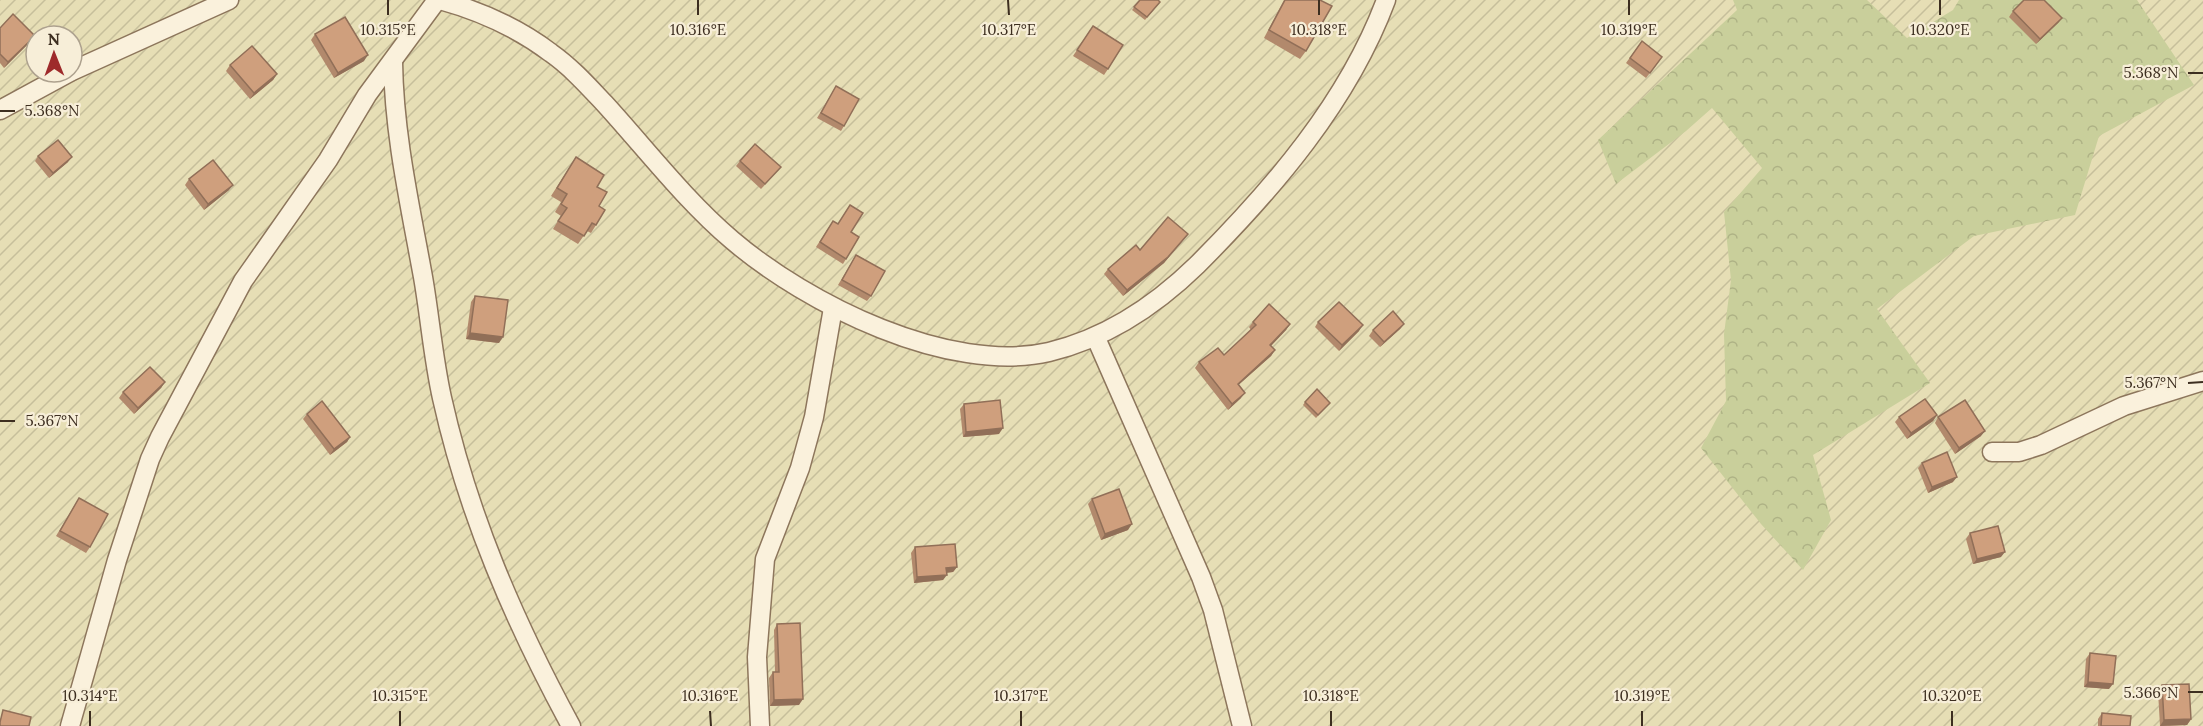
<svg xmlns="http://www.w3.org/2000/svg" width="2203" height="726" font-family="Lora,serif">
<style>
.farmland{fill:url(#farmland-furrows);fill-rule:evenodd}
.forest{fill:url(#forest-crowns)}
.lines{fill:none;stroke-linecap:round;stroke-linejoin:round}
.minor-casing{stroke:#8d765c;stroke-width:21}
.minor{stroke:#faf1dc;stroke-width:18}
.wall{fill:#b2896c}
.shaded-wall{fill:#916f58}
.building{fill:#cf9f7d;stroke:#916f58;stroke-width:1.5}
.ticks{fill:none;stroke:#3d2e20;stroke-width:2}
.ticks-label{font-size:15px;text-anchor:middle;fill:#3d2e20;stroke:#f7eed8;stroke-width:4.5;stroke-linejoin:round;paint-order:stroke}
</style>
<defs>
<pattern id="farmland-furrows" width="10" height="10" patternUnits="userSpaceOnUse" patternTransform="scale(1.5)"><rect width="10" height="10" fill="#e6deb5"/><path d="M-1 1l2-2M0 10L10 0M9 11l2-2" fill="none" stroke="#c6bf9b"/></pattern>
<pattern id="forest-crowns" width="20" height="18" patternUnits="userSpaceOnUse" patternTransform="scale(1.5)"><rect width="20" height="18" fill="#c9cf9b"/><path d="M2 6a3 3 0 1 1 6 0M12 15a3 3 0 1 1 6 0" fill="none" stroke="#aeb285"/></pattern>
</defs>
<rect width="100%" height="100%" fill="#f0e4c8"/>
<path class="farmland" d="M 0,0 L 2203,0 L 2203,726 L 0,726 ZM 36,36 L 72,36 L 72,72 L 36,72 Z"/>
<path class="forest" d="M 1733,0 L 1867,0 L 1907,38 L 1953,10 L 1959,0 L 2137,0 L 2194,85 L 2099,136 L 2075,215 L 1974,236 L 1877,309 L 1930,383 L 1813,455 L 1831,520 L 1803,570 L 1761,524 L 1701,448 L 1726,401 L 1724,334 L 1731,280 L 1724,212 L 1762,168 L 1712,108 L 1686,131 L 1616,184 L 1598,140 L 1737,10 Z"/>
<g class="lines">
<g class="minor-casing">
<g id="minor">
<path d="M 440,0 C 480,11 518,28 551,53 C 571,67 588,86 605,104 C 646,149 685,200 732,240 C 807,304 949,375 1049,352 C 1107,338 1155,306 1197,265 C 1273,189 1348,102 1386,0"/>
<path d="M 393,62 C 394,135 410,205 423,277 C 430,317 433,358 442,398 C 468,515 514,621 571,726"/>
<path d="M 72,71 L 229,0"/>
<path d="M 0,110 L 70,72"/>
<path d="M 1096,338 L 1201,577 L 1213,610 L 1242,726"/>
<path d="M 1992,452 L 2019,452 L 2041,445 L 2124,406 L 2203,381"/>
<path d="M 70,726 L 117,560 L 150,459 L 160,437 L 243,281 L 328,160 L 367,95 L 437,0"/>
<path d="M 760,726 L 757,657 L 765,559 L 800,468 L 814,417 L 833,308"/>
</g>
</g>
<use href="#minor" class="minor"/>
</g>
<g class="wall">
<path d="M 1140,0 L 1160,2 L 1145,20 L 1132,10 Z"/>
<path d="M 1284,0 L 1320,0 L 1306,51 L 1300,59 L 1264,38 Z"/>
<path d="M 2013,11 L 2062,18 L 2058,23 L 2036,44 L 2009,17 Z"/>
<path d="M 1093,26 L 1108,69 L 1104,75 L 1073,56 Z"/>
<path d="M 0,28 L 35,36 L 31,41 L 4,68 L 0,63 Z"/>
<path d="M 315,34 L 364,61 L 334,78 L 311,40 Z"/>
<path d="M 1642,41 L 1662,57 L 1646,78 L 1626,63 Z"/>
<path d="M 230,65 L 277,74 L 273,80 L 250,99 L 226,71 Z"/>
<path d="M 836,86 L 844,126 L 841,131 L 817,118 Z"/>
<path d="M 38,156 L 68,162 L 49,178 L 35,161 Z"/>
<path d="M 576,157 L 597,187 L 599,206 L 596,225 L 591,233 L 587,231 L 578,244 L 553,229 L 561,216 L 555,212 L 561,202 L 551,196 Z"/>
<path d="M 740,161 L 781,167 L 761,189 L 736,166 Z"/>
<path d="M 189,179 L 229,190 L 204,210 L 185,185 Z"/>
<path d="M 833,221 L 859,237 L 843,264 L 816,247 Z"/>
<path d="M 1188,234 L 1164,263 L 1123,296 L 1104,274 L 1108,269 L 1140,250 Z"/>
<path d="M 856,255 L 871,296 L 867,301 L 838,285 Z"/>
<path d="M 475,296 L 499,343 L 466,339 L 471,302 Z"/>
<path d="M 1253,322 L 1290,324 L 1286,330 L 1271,346 L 1275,350 L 1271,356 L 1238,385 L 1241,398 L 1228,410 L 1195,368 L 1199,362 L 1224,355 L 1251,330 L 1249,327 Z"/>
<path d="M 1318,322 L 1359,331 L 1339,351 L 1315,327 Z"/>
<path d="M 1404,324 L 1400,329 L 1380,347 L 1369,336 L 1373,330 Z"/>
<path d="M 165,382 L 161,388 L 134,414 L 119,398 L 123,392 Z"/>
<path d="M 1305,402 L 1330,403 L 1316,418 L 1303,405 Z"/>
<path d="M 964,404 L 999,434 L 963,437 L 960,409 Z"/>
<path d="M 307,414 L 350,437 L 347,442 L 330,455 L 303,419 Z"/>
<path d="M 1937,415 L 1933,421 L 1907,439 L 1895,422 L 1899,417 Z"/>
<path d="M 1938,417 L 1981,436 L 1955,454 L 1935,423 Z"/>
<path d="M 1922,463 L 1953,482 L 1928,493 L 1918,468 Z"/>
<path d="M 79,498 L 90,547 L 86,553 L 56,536 Z"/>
<path d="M 1092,499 L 1128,530 L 1101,540 L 1088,504 Z"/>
<path d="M 1970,533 L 2001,557 L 1973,564 L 1966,539 Z"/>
<path d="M 915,547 L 957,567 L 953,572 L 946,573 L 943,580 L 914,583 L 911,553 Z"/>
<path d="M 777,624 L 799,705 L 770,706 L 769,678 L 773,672 L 775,672 L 774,630 Z"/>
<path d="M 2090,653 L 2109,689 L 2084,687 L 2086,659 Z"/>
<path d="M 2162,685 L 2191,719 L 2187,725 L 2160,726 L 2158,691 Z"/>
<path d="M 2102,713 L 2130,726 L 2098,726 L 2098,719 Z"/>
</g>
<g class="shaded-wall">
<path d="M 2062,18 L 2058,23 L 2036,44 L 2040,39 Z"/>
<path d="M 35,36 L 31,41 L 4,68 L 8,62 Z"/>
<path d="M 368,55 L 364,61 L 334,78 L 338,73 Z"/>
<path d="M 277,74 L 273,80 L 250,99 L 254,93 Z"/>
<path d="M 72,157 L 68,162 L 49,178 L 53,173 Z"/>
<path d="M 233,185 L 229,190 L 204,210 L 208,204 Z"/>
<path d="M 1188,234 L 1164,263 L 1123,296 L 1127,290 Z"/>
<path d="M 1290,324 L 1286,330 L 1266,351 L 1270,345 Z"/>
<path d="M 1404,324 L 1400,329 L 1380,347 L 1384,342 Z"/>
<path d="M 1363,325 L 1359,331 L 1339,351 L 1342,345 Z"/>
<path d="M 470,333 L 503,337 L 499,343 L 466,339 Z"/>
<path d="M 1275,350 L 1271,356 L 1234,389 L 1238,384 Z"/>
<path d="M 165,382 L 161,388 L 134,414 L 138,408 Z"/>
<path d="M 1245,393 L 1241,398 L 1228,410 L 1232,404 Z"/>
<path d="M 1937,415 L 1933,421 L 1907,439 L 1911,433 Z"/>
<path d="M 1003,428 L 999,434 L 963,437 L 966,432 Z"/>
<path d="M 1985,431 L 1981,436 L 1955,454 L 1959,448 Z"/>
<path d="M 350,437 L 347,442 L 330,455 L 334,449 Z"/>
<path d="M 1957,477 L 1953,482 L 1928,493 L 1932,487 Z"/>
<path d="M 1132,524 L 1128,530 L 1101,540 L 1105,534 Z"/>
<path d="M 2005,552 L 2001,557 L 1973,564 L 1977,559 Z"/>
<path d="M 957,567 L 953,572 L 942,573 L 946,568 Z"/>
<path d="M 947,575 L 943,580 L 914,583 L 917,577 Z"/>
<path d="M 2088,682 L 2113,684 L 2109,689 L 2084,687 Z"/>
<path d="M 803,699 L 799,705 L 770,706 L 774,700 Z"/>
<path d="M 2191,719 L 2187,725 L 2160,726 L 2164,720 Z"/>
</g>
<g class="building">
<path d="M 1140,0 L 1158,0 L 1160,2 L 1147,17 L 1134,7 Z"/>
<path d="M 1285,0 L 1320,0 L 1332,6 L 1306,51 L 1269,30 Z"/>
<path d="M 2024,0 L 2044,0 L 2062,18 L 2040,39 L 2013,11 Z"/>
<path d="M 13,14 L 35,36 L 8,62 L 0,54 L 0,28 Z"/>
<path d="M 345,17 L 368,55 L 338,73 L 315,34 Z"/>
<path d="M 1093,26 L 1123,45 L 1108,69 L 1077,50 Z"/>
<path d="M 1642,41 L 1662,57 L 1650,73 L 1630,58 Z"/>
<path d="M 252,46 L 277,74 L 254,93 L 230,65 Z"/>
<path d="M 836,86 L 859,99 L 844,126 L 821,113 Z"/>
<path d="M 58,140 L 72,157 L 53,173 L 38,156 Z"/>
<path d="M 755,144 L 781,167 L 765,184 L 740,161 Z"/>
<path d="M 576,157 L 604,175 L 597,187 L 607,192 L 599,206 L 605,210 L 596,225 L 592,223 L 584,236 L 558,221 L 567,208 L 561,204 L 567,194 L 557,188 Z"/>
<path d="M 213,160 L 233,185 L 208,204 L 189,179 Z"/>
<path d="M 850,205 L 863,213 L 851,232 L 859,237 L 846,259 L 820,242 L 833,221 L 838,224 Z"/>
<path d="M 1168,217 L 1188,234 L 1168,257 L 1127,290 L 1108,269 L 1136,245 L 1140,250 Z"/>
<path d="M 856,255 L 885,271 L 871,296 L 842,280 Z"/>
<path d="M 475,296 L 508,300 L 503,337 L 470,333 Z"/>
<path d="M 1339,302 L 1363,325 L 1342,345 L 1318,322 Z"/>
<path d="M 1269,304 L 1290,324 L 1270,345 L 1275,350 L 1238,384 L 1245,393 L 1232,404 L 1199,362 L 1218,348 L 1224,355 L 1256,325 L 1253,322 Z"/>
<path d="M 1393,311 L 1404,324 L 1384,342 L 1373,330 Z"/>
<path d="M 150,367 L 165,382 L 138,408 L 123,392 Z"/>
<path d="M 1317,389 L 1330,403 L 1318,415 L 1305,402 Z"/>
<path d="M 1925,399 L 1937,415 L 1911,433 L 1899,417 Z"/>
<path d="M 1000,400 L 1003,428 L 966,432 L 964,404 Z"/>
<path d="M 1965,400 L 1985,431 L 1959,448 L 1938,417 Z"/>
<path d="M 322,401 L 350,437 L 334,449 L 307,414 Z"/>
<path d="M 1947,452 L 1957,477 L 1932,487 L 1922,463 Z"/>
<path d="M 1119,489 L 1132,524 L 1105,534 L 1092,499 Z"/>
<path d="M 79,498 L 108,514 L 90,547 L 60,531 Z"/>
<path d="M 1998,526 L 2005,552 L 1977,559 L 1970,533 Z"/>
<path d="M 955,544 L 957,567 L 946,568 L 947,575 L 917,577 L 915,547 Z"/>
<path d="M 800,623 L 803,699 L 774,700 L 773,672 L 779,672 L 777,624 Z"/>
<path d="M 2090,653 L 2116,656 L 2113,684 L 2088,682 Z"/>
<path d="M 2189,684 L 2191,719 L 2164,720 L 2162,685 Z"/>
<path d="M 3,710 L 31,717 L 29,726 L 0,726 L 0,722 Z"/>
<path d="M 2102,713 L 2131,716 L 2130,726 L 2101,726 Z"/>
</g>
<path class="ticks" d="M 388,0 L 388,15M 698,0 L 698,15M 1008,0 L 1009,15M 1319,0 L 1319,15M 1629,0 L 1629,15M 1940,0 L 1940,15M 2188,73 L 2203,73M 0,111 L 15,111M 2188,383 L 2203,382M 0,421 L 15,421M 2188,692 L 2203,692M 90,711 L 90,726M 400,711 L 400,726M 710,711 L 711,726M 1021,711 L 1021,726M 1331,711 L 1331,726M 1642,711 L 1642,726M 1952,711 L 1952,726"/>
<g class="ticks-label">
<text x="388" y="35">10.315°E</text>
<text x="698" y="35">10.316°E</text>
<text x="1009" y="35">10.317°E</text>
<text x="1319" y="35">10.318°E</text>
<text x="1629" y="35">10.319°E</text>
<text x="1940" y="35">10.320°E</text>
<text x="2151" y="78">5.368°N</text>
<text x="52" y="116">5.368°N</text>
<text x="2151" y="388">5.367°N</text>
<text x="52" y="426">5.367°N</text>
<text x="2151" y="698">5.366°N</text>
<text x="90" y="701">10.314°E</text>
<text x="400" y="701">10.315°E</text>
<text x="710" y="701">10.316°E</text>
<text x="1021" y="701">10.317°E</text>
<text x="1331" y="701">10.318°E</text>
<text x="1642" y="701">10.319°E</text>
<text x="1952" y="701">10.320°E</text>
</g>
<g transform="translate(54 54) rotate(359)"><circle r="28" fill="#f7eed8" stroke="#ada18e" stroke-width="1.5"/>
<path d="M0-4.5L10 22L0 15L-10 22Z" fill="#9e2a2b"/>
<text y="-9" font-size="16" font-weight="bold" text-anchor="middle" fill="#3d2e20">N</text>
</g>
</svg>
